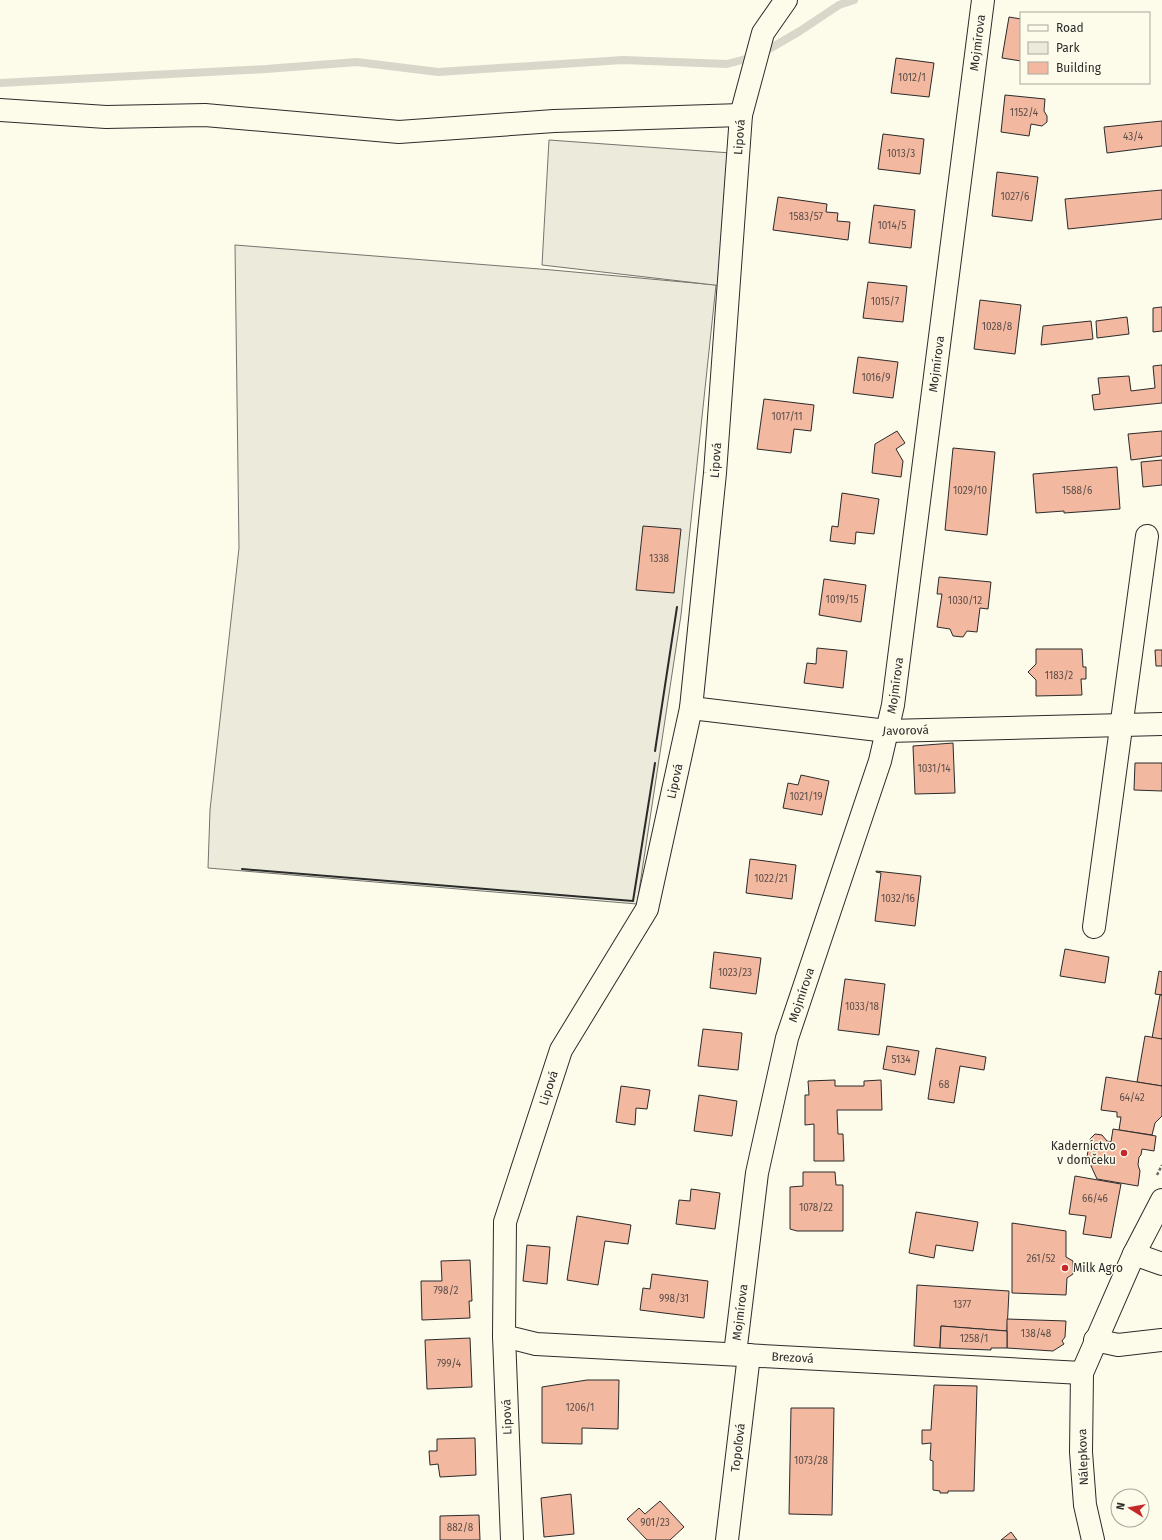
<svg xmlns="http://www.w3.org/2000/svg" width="1162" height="1540" font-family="'Fira Sans',sans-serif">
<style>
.green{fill:#ecebdb;stroke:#74746e}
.parking{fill:#eceadb;stroke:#74746e}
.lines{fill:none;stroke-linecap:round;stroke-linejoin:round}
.stream{stroke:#d8d7c9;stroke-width:8}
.building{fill:#f2b8a0;stroke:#2b2b2b}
.minor-casing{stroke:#2b2b2b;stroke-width:24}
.path{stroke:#6a6964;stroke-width:2.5;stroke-dasharray:3 2;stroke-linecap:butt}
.minor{stroke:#fdfbea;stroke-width:22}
.wall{stroke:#2b2b2b;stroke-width:2}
.poi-dot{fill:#c62828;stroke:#fdfbea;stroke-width:1.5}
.labels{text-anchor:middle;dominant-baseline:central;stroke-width:3;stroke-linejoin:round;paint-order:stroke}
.number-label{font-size:10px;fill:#5d4e48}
.street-label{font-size:12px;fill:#2b2b2b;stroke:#fdfbea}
.poi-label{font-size:12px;fill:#2b2b2b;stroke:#fdfbea;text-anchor:end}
</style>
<rect width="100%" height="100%" fill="#fdfbea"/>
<path class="green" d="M 235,245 L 552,270 L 716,285 L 681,615 L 637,904 L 208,868 L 210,810 L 239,548 Z"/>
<path class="parking" d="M 549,140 L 731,153 L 723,286 L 542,265 Z"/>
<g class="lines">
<path class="stream" d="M 0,83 L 266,69 L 357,62 L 438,72 L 623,60 L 727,64 L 757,56 L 800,31 L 839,5 L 854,0"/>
</g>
<g class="building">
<path d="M 1009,17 L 1021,19 L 1021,61 L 1002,58 Z"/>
<path d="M 896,58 L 934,63 L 929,97 L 891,93 Z"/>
<path d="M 1005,95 L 1045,99 L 1044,111 L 1047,116 L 1047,122 L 1042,126 L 1031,124 L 1029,136 L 1001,132 Z"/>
<path d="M 1162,121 L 1162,146 L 1107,153 L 1104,127 Z"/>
<path d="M 883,134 L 924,139 L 920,174 L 878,169 Z"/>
<path d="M 997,172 L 1038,177 L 1032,221 L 992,216 Z"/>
<path d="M 1162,190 L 1162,219 L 1068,229 L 1065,199 Z"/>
<path d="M 778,197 L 827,204 L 826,212 L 838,213 L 837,221 L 850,222 L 848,240 L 773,230 Z"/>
<path d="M 874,205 L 915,210 L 911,248 L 869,243 Z"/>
<path d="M 868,282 L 907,286 L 903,322 L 863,318 Z"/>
<path d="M 980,300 L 1021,305 L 1015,354 L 974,349 Z"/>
<path d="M 1162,307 L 1162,331 L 1153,332 L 1153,308 Z"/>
<path d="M 1127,317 L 1129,334 L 1097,338 L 1096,321 Z"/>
<path d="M 1091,321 L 1093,339 L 1041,345 L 1043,326 Z"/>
<path d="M 858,357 L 898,362 L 893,398 L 853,393 Z"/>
<path d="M 1162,365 L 1162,403 L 1094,410 L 1092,395 L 1100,394 L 1098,378 L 1129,376 L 1131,391 L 1155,388 L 1153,366 Z"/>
<path d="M 764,399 L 814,405 L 811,431 L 794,429 L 791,453 L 757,449 Z"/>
<path d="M 897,431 L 905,443 L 896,449 L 903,461 L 901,477 L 872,473 L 875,444 Z"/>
<path d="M 1162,431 L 1162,456 L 1131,460 L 1128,434 Z"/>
<path d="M 953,448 L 995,452 L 987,535 L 945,530 Z"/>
<path d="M 1162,460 L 1162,485 L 1143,487 L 1141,462 Z"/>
<path d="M 1117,467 L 1120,509 L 1064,513 L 1064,511 L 1036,513 L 1033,474 Z"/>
<path d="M 842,493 L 879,499 L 874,534 L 856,532 L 855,544 L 830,541 L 832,526 L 838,527 Z"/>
<path d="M 643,526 L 681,529 L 674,593 L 636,590 Z"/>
<path d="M 939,577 L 991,582 L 988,609 L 980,608 L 977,632 L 967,631 L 963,637 L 953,636 L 950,629 L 937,627 L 942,594 L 937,594 Z"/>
<path d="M 824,579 L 866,585 L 861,622 L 819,615 Z"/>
<path d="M 817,648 L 847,651 L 843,688 L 804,683 L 807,663 L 816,664 Z"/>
<path d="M 1036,649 L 1082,649 L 1083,667 L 1086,667 L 1086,679 L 1081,679 L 1082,695 L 1036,696 L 1036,680 L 1028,672 L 1036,664 Z"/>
<path d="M 1155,650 L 1162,650 L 1162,666 L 1156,666 Z"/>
<path d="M 953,743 L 955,793 L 915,794 L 913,746 Z"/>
<path d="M 1135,763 L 1162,763 L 1162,791 L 1134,790 Z"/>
<path d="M 801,775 L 829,781 L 822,815 L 783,808 L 788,783 L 798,785 Z"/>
<path d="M 750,859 L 796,865 L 792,899 L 746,893 Z"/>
<path d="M 876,871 L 921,876 L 915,926 L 875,921 L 881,873 L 876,872 Z"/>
<path d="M 1065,949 L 1109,957 L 1105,983 L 1060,976 Z"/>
<path d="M 714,952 L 761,958 L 756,994 L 710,988 Z"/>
<path d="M 1159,971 L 1162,972 L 1162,995 L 1155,994 Z"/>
<path d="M 845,979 L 885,984 L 879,1035 L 838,1030 Z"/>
<path d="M 1160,995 L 1162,995 L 1162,1039 L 1152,1038 Z"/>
<path d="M 703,1029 L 742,1033 L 738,1070 L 698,1066 Z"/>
<path d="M 1145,1036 L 1162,1039 L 1162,1086 L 1137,1082 Z"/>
<path d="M 887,1046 L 919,1051 L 915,1075 L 883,1069 Z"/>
<path d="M 936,1048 L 986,1057 L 984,1070 L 960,1066 L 954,1103 L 928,1099 Z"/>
<path d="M 1106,1077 L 1162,1086 L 1162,1116 L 1155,1123 L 1152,1135 L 1119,1130 L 1121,1117 L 1117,1117 L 1117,1112 L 1101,1110 Z"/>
<path d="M 835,1080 L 835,1086 L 864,1086 L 864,1081 L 881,1080 L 882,1110 L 837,1110 L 838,1134 L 843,1134 L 844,1161 L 814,1161 L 814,1124 L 805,1125 L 805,1095 L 809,1095 L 808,1081 Z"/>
<path d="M 621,1086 L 650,1090 L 647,1109 L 636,1108 L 635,1125 L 616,1122 Z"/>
<path d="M 699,1095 L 737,1101 L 732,1136 L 694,1131 Z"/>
<path d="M 1113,1129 L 1156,1136 L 1154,1151 L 1142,1149 L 1141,1155 L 1139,1157 L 1138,1165 L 1140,1171 L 1138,1186 L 1097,1179 L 1087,1157 L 1090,1139 L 1095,1134 L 1102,1135 L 1107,1141 L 1111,1142 Z"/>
<path d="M 803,1172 L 835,1172 L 836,1185 L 843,1185 L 843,1231 L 797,1231 L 790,1229 L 790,1187 L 803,1186 Z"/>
<path d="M 1075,1176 L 1121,1184 L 1111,1238 L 1083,1234 L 1086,1216 L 1069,1214 Z"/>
<path d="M 691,1189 L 720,1193 L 715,1229 L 676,1224 L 679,1200 L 690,1201 Z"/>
<path d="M 916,1212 L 978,1222 L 973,1251 L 936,1245 L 934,1258 L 909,1253 Z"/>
<path d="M 577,1216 L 631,1225 L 628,1244 L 605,1241 L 598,1285 L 567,1280 Z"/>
<path d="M 1012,1223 L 1066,1231 L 1066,1257 L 1073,1261 L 1073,1274 L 1067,1278 L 1066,1295 L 1012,1293 Z"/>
<path d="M 527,1245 L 550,1247 L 547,1284 L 523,1281 Z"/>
<path d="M 470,1260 L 472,1301 L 469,1301 L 470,1318 L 422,1320 L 421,1281 L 442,1281 L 441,1261 Z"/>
<path d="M 652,1274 L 708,1281 L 704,1318 L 640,1310 L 643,1288 L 650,1289 Z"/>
<path d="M 917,1285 L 1009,1291 L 1007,1331 L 941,1326 L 940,1348 L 914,1346 Z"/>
<path d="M 1007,1319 L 1066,1321 L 1065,1337 L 1062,1341 L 1064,1344 L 1053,1351 L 1007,1348 Z"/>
<path d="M 941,1326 L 1007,1331 L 1007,1348 L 991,1348 L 991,1350 L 940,1348 Z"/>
<path d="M 470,1338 L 472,1387 L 427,1389 L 425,1340 Z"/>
<path d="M 587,1380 L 619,1380 L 618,1429 L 582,1428 L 582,1444 L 542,1443 L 542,1387 Z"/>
<path d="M 934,1385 L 977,1386 L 974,1491 L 948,1491 L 948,1493 L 940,1493 L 940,1491 L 933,1490 L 933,1461 L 930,1460 L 931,1443 L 922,1444 L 922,1430 L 931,1430 Z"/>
<path d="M 791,1408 L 834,1408 L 832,1515 L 789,1514 Z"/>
<path d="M 475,1438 L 476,1475 L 440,1477 L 438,1464 L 430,1465 L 429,1451 L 437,1451 L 437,1439 Z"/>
<path d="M 571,1494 L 574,1534 L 544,1537 L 541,1498 Z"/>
<path d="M 660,1501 L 684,1527 L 670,1540 L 647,1540 L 627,1519 L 639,1508 L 645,1514 Z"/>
<path d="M 479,1515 L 480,1540 L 440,1540 L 440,1516 Z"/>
<path d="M 1011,1532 L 1017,1540 L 1001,1540 Z"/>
</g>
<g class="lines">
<g class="minor-casing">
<g id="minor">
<path d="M 0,110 L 106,117 L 205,115 L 399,132 L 554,121 L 741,115"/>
<path id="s1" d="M 691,708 L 887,731 L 1162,724"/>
<path d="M 1094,927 L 1147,536"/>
<path d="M 1134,1254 L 1162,1264"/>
<path id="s2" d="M 504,1336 L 536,1344 L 1082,1373"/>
<path d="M 1095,1340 L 1118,1345 L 1162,1340"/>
<path id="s3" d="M 735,1354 L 757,1173 L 787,1038 L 880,761 L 893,705 L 983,0"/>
<path id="s4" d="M 512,1540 L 504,1336 L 505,1222 L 561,1050 L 647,909 L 691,708 L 715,473 L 741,115 L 763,33 L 786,0"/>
<path id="s5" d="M 727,1540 L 749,1355"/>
<path d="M 1093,1540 L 1085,1505 L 1081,1452 L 1082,1373 L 1134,1254 L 1162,1200"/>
</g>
</g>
<path class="path" d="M 1157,1175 L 1162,1165"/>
<use href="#minor" class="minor"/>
<g class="wall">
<path d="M 655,751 L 677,607"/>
<path d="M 242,869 L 633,901 L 655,763"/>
</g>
</g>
<g class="poi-dot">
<circle cx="1124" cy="1153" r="4"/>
<circle cx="1065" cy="1268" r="4"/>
</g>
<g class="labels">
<g class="number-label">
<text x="912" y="78">1012/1</text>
<text x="1024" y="113">1152/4</text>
<text x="1133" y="137">43/4</text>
<text x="901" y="154">1013/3</text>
<text x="1015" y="197">1027/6</text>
<text x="806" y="217">1583/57</text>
<text x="892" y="226">1014/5</text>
<text x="885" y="302">1015/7</text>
<text x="997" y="327">1028/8</text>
<text x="876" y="378">1016/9</text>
<text x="787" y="417">1017/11</text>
<text x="970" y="491">1029/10</text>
<text x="1077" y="491">1588/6</text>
<text x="659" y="559">1338</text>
<text x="842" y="600">1019/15</text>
<text x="965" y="601">1030/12</text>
<text x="1059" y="676">1183/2</text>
<text x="934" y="769">1031/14</text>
<text x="806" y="797">1021/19</text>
<text x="771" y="879">1022/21</text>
<text x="898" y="899">1032/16</text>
<text x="735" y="973">1023/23</text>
<text x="862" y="1007">1033/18</text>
<text x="901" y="1060">5134</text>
<text x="944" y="1085">68</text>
<text x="1132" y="1098">64/42</text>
<text x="1095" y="1199">66/46</text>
<text x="816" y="1208">1078/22</text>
<text x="1041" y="1259">261/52</text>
<text x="446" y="1291">798/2</text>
<text x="674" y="1299">998/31</text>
<text x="962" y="1305">1377</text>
<text x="1036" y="1334">138/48</text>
<text x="974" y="1339">1258/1</text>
<text x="449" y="1364">799/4</text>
<text x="580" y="1408">1206/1</text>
<text x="811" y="1461">1073/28</text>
<text x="655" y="1523">901/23</text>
<text x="460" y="1528">882/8</text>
</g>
<g class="street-label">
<text stroke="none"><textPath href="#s3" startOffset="1338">Mojmírova</textPath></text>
<text stroke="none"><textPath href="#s4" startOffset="1443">Lipová</textPath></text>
<text stroke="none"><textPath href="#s3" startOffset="1014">Mojmírova</textPath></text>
<text stroke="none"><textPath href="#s4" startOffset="1119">Lipová</textPath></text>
<text stroke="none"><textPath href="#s3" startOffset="690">Mojmírova</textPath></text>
<text stroke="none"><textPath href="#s1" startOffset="216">Javorová</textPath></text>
<text stroke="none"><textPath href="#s4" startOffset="795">Lipová</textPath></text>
<text stroke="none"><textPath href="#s3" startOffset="366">Mojmírova</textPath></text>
<text stroke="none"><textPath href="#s4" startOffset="459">Lipová</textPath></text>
<text stroke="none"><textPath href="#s3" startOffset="42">Mojmírova</textPath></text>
<text stroke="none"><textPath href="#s2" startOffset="290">Brezová</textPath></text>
<text transform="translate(507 1417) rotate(-92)">Lipová</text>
<text stroke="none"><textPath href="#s5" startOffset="93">Topoľová</textPath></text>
<text transform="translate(1083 1457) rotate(-92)">Nálepkova</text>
</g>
<g class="poi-label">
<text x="1116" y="1146">Kaderníctvo<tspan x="1116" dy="14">v domčeku</tspan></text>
<text x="1073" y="1268" text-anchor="start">Milk Agro</text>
</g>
</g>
<rect x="1020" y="12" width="130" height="72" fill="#fdfbea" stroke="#a9a89e"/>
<rect x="1028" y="25" width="20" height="6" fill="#fdfbea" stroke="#a9a89e"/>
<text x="1056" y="32" font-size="12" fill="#2b2b2b">Road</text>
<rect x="1028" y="42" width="20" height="12" fill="#ecebdb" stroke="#a9a89e"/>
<text x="1056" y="52" font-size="12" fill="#2b2b2b">Park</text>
<rect x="1028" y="62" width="20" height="12" fill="#f2b8a0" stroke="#a9a89e"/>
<text x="1056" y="72" font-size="12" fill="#2b2b2b">Building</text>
<g transform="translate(1130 1508) rotate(281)"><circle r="19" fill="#fdfbea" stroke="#a9a89e"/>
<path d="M0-3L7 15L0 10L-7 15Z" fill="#c62828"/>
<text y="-6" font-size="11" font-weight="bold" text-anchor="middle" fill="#2b2b2b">N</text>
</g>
</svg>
